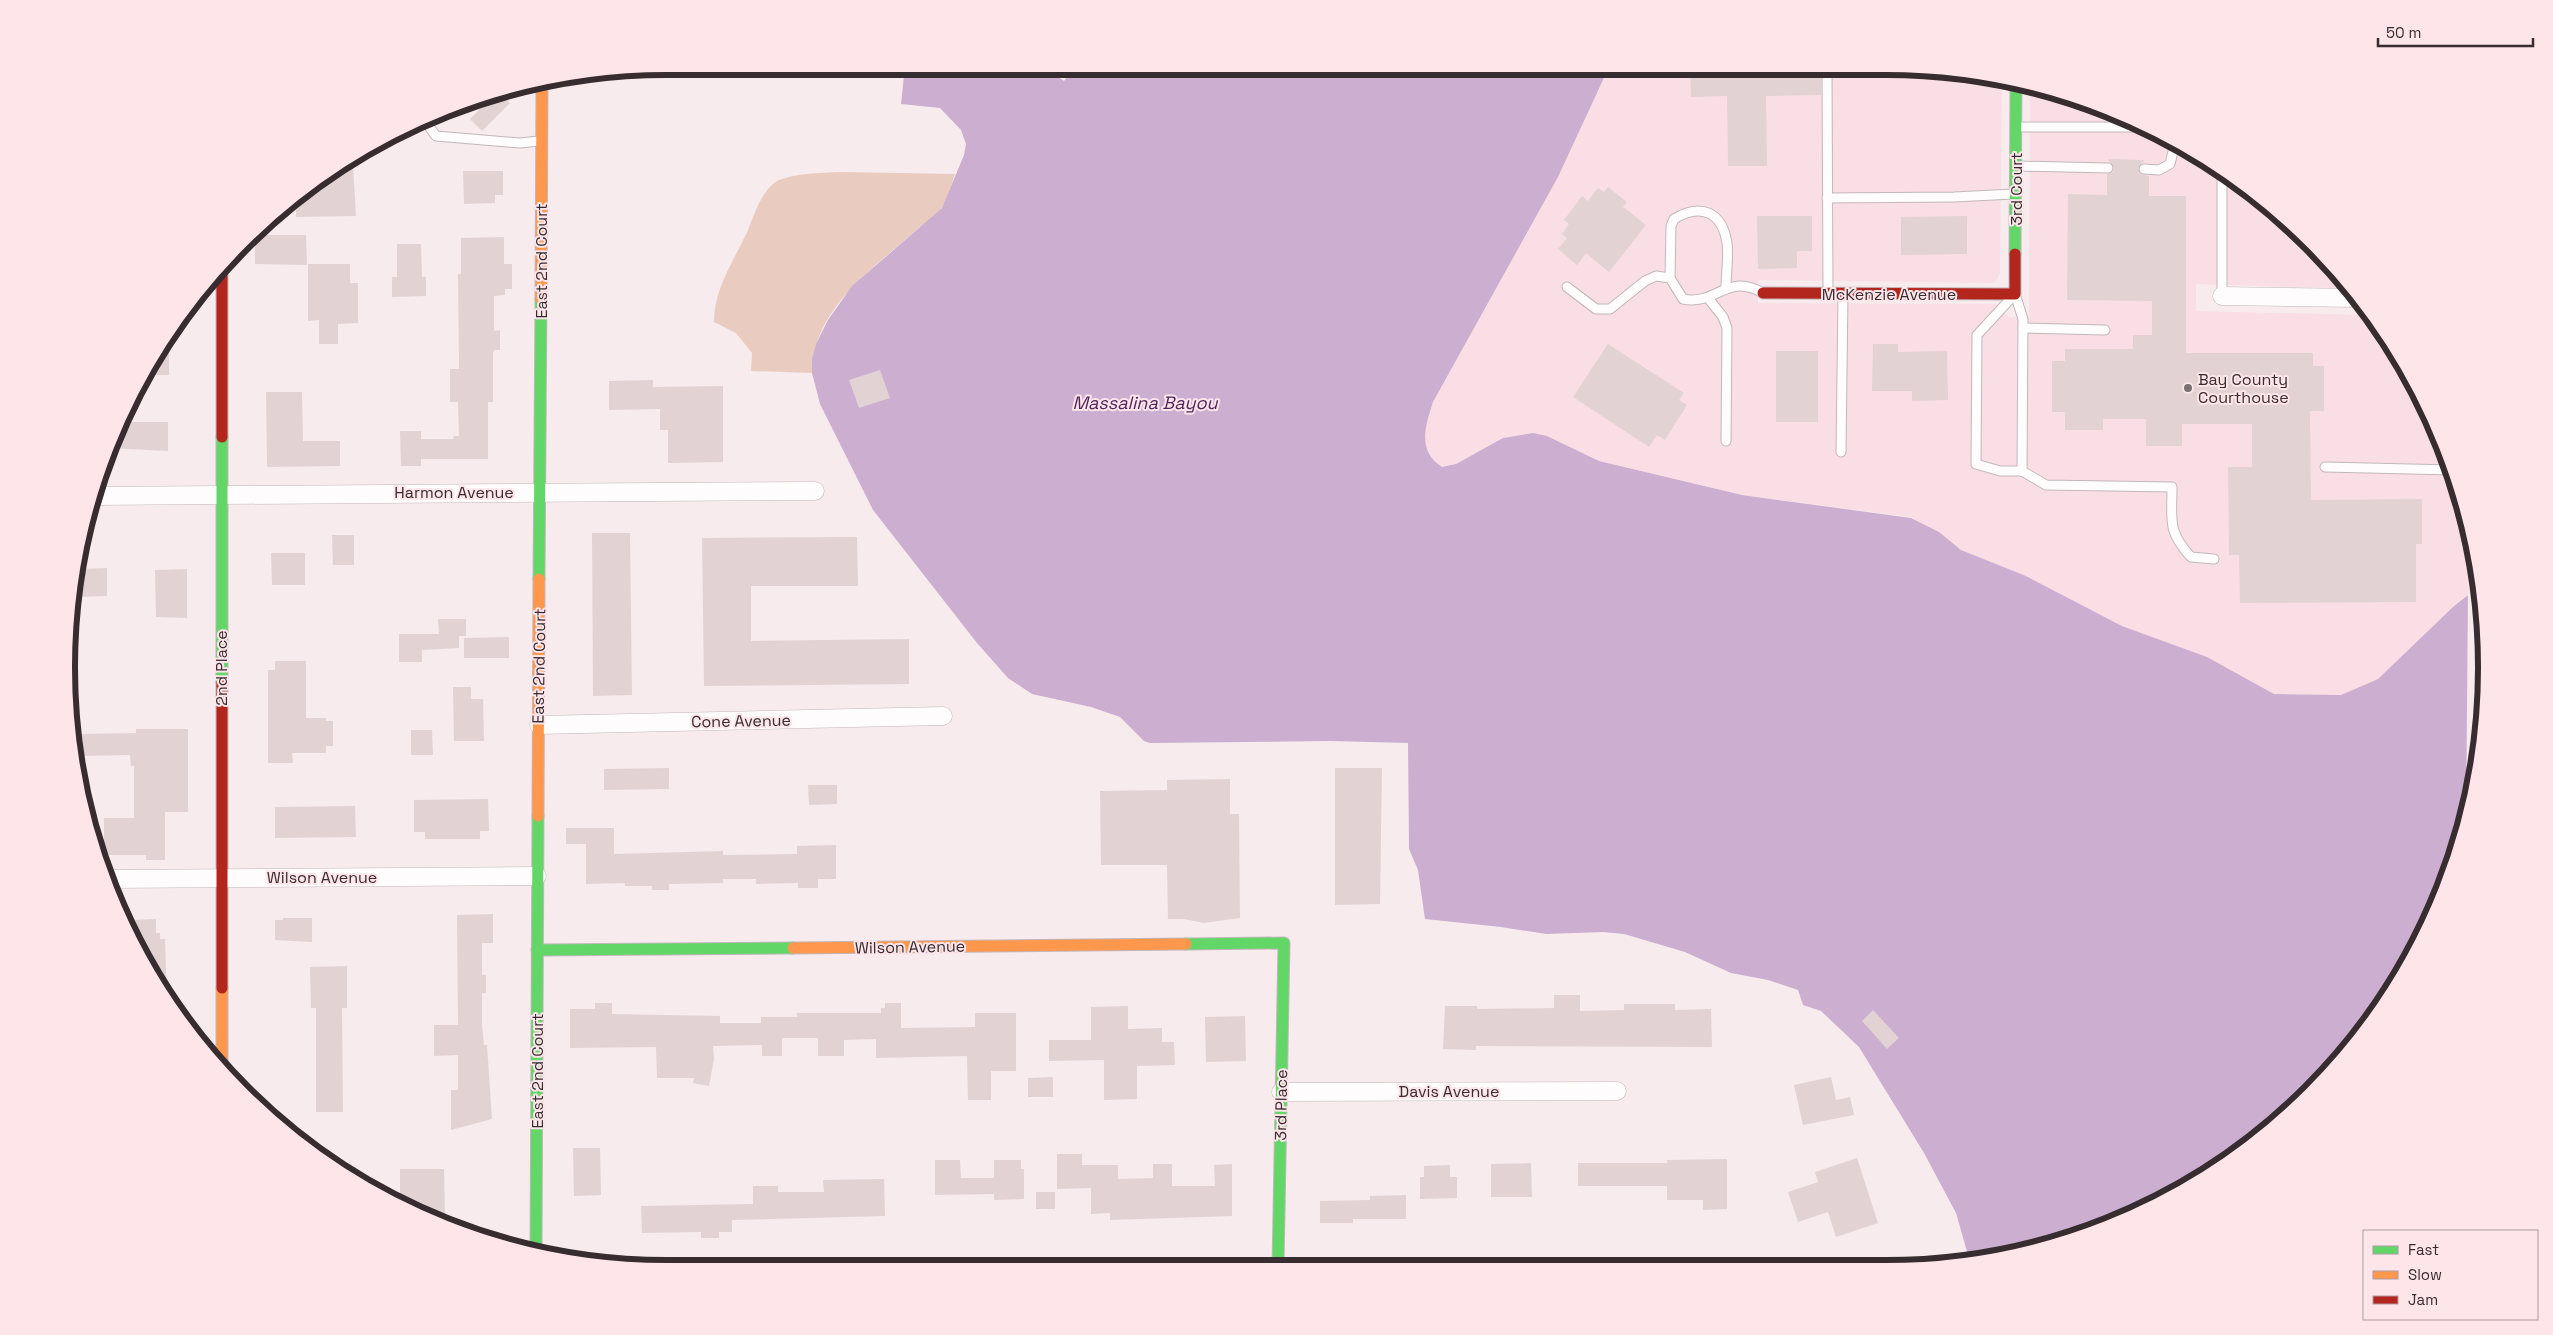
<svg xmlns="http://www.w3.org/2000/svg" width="2553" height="1335" font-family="'Space Grotesk',sans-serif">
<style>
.built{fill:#f9dfe5}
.green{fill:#eacbbf}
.water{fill:#ccafd0}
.pier{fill:#f7ebee}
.building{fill:#e2d2d4}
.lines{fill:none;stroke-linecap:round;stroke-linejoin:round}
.lane-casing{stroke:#c2b7ba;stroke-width:11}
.street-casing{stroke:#c2b7ba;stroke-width:19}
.fast-casing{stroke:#c2b7ba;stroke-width:13}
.slow-casing{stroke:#c2b7ba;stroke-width:13}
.jam-casing{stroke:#c2b7ba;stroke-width:13}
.lane{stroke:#fefcfc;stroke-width:9}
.street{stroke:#fefcfc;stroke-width:18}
.fast{stroke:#63d668;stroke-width:11}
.slow{stroke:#ff974d;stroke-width:11}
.jam{stroke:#b3261e;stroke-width:11}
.poi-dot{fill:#7a6f72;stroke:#fde5ea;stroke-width:2}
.labels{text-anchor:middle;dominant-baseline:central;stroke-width:4;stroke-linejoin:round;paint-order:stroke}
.street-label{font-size:16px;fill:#372c2f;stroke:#fde5ea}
.poi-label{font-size:16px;fill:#372c2f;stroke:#fde5ea;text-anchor:start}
.water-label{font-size:18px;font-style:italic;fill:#51245d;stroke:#fde5ea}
.rim{fill:none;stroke:#372c2f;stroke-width:6}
</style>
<rect width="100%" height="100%" fill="#f7ebee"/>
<path class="built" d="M 1609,67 L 1925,68 L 2002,80 L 2000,273 L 1996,281 L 1993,283 L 1758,280 L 1758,303 L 1995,304 L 2009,317 L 2029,318 L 2030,85 L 2041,87 L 2152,128 L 2252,191 L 2338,271 L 2345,281 L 2338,281 L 2337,286 L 2333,288 L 2196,284 L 2196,311 L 2369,315 L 2406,367 L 2455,475 L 2465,520 L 2465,558 L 2472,559 L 2472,592 L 2454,606 L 2378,679 L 2341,695 L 2274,694 L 2207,658 L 2122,626 L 2026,576 L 1961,550 L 1911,517 L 1742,495 L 1599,461 L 1547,436 L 1474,453 L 1456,464 L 1442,467 L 1434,462 L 1424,443 L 1424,429 L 1433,402 L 1558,177 Z"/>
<path class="green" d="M 840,172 L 955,174 C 951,184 949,197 943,206 C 936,216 923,224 914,232 C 872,269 812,310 812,373 L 751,371 L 752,353 L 736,333 L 714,322 C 714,288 734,261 748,230 C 754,215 760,195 773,184 C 785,173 824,173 840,172 Z"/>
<path class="water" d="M 905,66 L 1044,67 L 1064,81 L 1075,67 L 1609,67 L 1558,177 L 1433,402 C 1425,427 1417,451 1442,467 L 1456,464 L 1503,438 L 1533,433 L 1547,436 L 1599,461 L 1742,495 L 1911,518 L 1939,532 L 1961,550 L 2026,576 L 2122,626 L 2207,657 L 2274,694 L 2341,695 L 2378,679 L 2454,606 L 2472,592 L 2466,823 L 2425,934 L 2338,1064 L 2251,1145 L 2115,1223 L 1970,1262 L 1956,1213 L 1924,1153 L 1859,1047 L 1821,1011 L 1803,1005 L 1798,990 L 1768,980 L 1731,973 L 1685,952 L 1624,934 L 1603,932 L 1546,934 L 1501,927 L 1425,919 L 1418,870 L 1409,849 L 1408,743 L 1331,741 L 1150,743 L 1144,741 L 1120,717 L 1091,707 L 1032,694 L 1008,678 L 977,643 L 873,510 L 820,404 L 812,373 L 812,359 L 816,344 L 828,320 L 852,286 L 942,208 L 964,155 L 966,144 L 961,130 L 940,108 L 901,104 Z"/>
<path class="pier" d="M 2472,589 L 2482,589 L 2485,707 L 2466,824 L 2468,592 Z"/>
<g class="building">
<path d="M 1690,67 L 1821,67 L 1821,95 L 1766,96 L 1767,166 L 1728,166 L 1727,96 L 1691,97 Z"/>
<path d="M 499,92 L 510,103 L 482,131 L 470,119 L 480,109 L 470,100 Z"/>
<path d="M 2108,159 L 2144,160 L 2138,169 L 2141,174 L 2149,176 L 2149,196 L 2186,196 L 2186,353 L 2313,353 L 2313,366 L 2324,366 L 2324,411 L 2310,411 L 2311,500 L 2422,499 L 2422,544 L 2416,544 L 2416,602 L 2240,603 L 2239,555 L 2229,555 L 2228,467 L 2252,467 L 2252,424 L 2182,424 L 2182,446 L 2146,446 L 2146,419 L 2103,419 L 2103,430 L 2065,430 L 2065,412 L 2052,412 L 2052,361 L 2065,361 L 2065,349 L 2133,349 L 2133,335 L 2152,335 L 2152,301 L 2067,300 L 2068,194 L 2107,195 L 2107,174 L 2113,172 L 2114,168 Z"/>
<path d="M 338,166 L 353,166 L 356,216 L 296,217 L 296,196 Z"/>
<path d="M 463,171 L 503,171 L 503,195 L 495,195 L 495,203 L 464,204 Z"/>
<path d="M 1608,187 L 1627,202 L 1623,207 L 1646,225 L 1609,272 L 1586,253 L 1577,265 L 1558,249 L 1567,238 L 1562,234 L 1569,224 L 1564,220 L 1582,196 L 1588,201 L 1598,188 L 1604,192 Z"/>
<path d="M 1757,216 L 1812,216 L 1812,251 L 1797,251 L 1797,268 L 1758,269 Z"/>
<path d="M 1967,216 L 1967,254 L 1901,255 L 1901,217 Z"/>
<path d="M 263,235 L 306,235 L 307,265 L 255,264 L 255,238 Z"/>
<path d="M 504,237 L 504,264 L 512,264 L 512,289 L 505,289 L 505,295 L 494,296 L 494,331 L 500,330 L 500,350 L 494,350 L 493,353 L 493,402 L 488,402 L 488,459 L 421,459 L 421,466 L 401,466 L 400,431 L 421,431 L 421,439 L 454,439 L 453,436 L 459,436 L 458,402 L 450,402 L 450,369 L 459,369 L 458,274 L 461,274 L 461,238 Z"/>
<path d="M 397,244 L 421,244 L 422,277 L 426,277 L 426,296 L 392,297 L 392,277 L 397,277 Z"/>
<path d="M 308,264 L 350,264 L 350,283 L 358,283 L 358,323 L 338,324 L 338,344 L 319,344 L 319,320 L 308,321 Z"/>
<path d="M 169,332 L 169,375 L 145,375 L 167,334 Z"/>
<path d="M 1608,344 L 1684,393 L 1679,400 L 1687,405 L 1665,440 L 1657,435 L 1649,447 L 1573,397 Z"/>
<path d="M 1873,344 L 1898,344 L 1898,352 L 1947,351 L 1948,400 L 1912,401 L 1912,391 L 1872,391 Z"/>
<rect x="1776" y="351" width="42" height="71"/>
<path d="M 880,370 L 890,398 L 859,408 L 849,380 Z"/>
<path d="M 653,380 L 653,387 L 723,386 L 723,462 L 668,463 L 668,430 L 660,430 L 660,409 L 609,410 L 609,381 Z"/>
<path d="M 266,392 L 302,392 L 303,441 L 340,441 L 340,466 L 267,467 Z"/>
<path d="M 120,422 L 168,422 L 168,451 L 108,448 Z"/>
<path d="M 592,533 L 630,533 L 632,695 L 593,696 Z"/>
<path d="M 332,535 L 354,535 L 354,565 L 333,565 Z"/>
<path d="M 857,537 L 858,586 L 751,586 L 751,641 L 909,639 L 909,684 L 704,686 L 702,538 Z"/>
<path d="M 271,553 L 305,553 L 305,585 L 272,585 Z"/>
<path d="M 107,568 L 107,596 L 73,597 L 77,569 Z"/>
<path d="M 187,569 L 187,618 L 156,617 L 155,570 Z"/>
<path d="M 438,619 L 466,619 L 466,636 L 459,636 L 459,648 L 422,650 L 422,662 L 399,662 L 399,634 L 439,634 Z"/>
<path d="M 509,637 L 509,658 L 464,658 L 464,638 Z"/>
<path d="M 275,661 L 306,661 L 306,718 L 326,718 L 326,721 L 333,721 L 333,746 L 326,746 L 326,753 L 292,753 L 293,763 L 268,763 L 268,670 L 275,670 Z"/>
<path d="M 453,687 L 471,687 L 471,699 L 483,699 L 484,741 L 454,741 Z"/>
<path d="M 136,729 L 188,729 L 188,812 L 165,812 L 165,860 L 146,860 L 146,855 L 104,855 L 104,818 L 134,818 L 134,766 L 131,766 L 130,755 L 80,756 L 80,734 L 136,733 Z"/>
<path d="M 411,730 L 432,730 L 433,755 L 411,755 Z"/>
<path d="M 669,768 L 669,789 L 604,790 L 604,769 Z"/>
<path d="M 1335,768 L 1382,768 L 1380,904 L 1335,905 Z"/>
<path d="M 1230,779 L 1230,814 L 1239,814 L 1240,918 L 1204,923 L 1184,919 L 1168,919 L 1167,865 L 1101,865 L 1100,791 L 1167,790 L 1167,780 Z"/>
<path d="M 808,785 L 837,785 L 837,804 L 809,805 Z"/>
<path d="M 488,799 L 489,831 L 480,831 L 480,839 L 425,839 L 425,832 L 414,832 L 414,800 Z"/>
<path d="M 355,806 L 356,837 L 275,838 L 275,807 Z"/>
<path d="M 566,828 L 614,828 L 614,854 L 723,851 L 723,855 L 797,854 L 797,846 L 836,845 L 836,879 L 818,879 L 818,888 L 798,888 L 798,883 L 756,884 L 756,879 L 723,879 L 723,883 L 669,884 L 669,890 L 652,890 L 652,886 L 625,886 L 625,883 L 586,884 L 586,844 L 566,844 Z"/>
<path d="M 493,914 L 493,943 L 482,943 L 482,975 L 486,975 L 486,993 L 482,993 L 482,1024 L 484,1045 L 487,1045 L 492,1119 L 451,1130 L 451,1090 L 458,1090 L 458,1055 L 434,1056 L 434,1025 L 458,1025 L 457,915 Z"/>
<path d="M 283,918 L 312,918 L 312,942 L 275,940 L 275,920 L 283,920 Z"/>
<path d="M 156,919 L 156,933 L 160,933 L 160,939 L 165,939 L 167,1000 L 131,933 L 131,920 Z"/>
<path d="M 347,966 L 347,1008 L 342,1008 L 343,1112 L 316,1112 L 316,1008 L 311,1008 L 310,967 Z"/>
<path d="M 1554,995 L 1580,995 L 1580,1011 L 1624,1010 L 1624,1004 L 1675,1004 L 1675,1010 L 1711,1009 L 1712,1047 L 1476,1046 L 1476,1050 L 1443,1049 L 1445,1006 L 1477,1006 L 1477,1009 L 1554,1008 Z"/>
<path d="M 595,1003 L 612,1003 L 612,1014 L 720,1016 L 720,1023 L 761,1023 L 761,1017 L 797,1017 L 797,1013 L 881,1013 L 881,1008 L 885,1008 L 885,1003 L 901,1003 L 901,1028 L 975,1027 L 975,1013 L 1016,1013 L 1016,1071 L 991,1071 L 991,1100 L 968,1100 L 967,1056 L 876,1058 L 876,1039 L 844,1040 L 844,1056 L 818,1056 L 818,1038 L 782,1038 L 782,1056 L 762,1056 L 762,1045 L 713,1046 L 714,1059 L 709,1086 L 693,1083 L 694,1078 L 657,1078 L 656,1047 L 570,1048 L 570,1009 L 595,1009 Z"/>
<path d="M 1128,1006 L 1128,1029 L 1162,1028 L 1162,1042 L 1174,1042 L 1175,1065 L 1137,1066 L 1137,1099 L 1104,1100 L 1104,1060 L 1049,1061 L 1049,1040 L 1091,1040 L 1091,1007 Z"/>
<path d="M 1873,1010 L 1899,1038 L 1887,1049 L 1862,1021 Z"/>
<path d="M 1245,1016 L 1246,1061 L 1206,1062 L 1205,1017 Z"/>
<path d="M 1053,1077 L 1053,1097 L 1028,1097 L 1028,1078 Z"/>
<path d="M 1831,1077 L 1836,1100 L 1850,1097 L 1854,1115 L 1803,1125 L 1794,1085 Z"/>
<path d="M 573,1148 L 600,1148 L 601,1195 L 574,1196 Z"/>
<path d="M 1057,1154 L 1082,1154 L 1082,1165 L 1118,1165 L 1118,1179 L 1153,1178 L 1153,1164 L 1172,1164 L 1172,1186 L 1215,1186 L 1214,1165 L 1232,1164 L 1232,1216 L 1110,1220 L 1110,1213 L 1091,1214 L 1091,1188 L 1057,1189 Z"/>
<path d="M 1857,1158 L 1878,1223 L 1836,1237 L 1828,1212 L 1798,1222 L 1788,1192 L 1818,1182 L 1815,1172 Z"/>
<path d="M 1727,1159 L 1727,1209 L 1703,1210 L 1703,1200 L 1667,1200 L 1667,1186 L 1578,1186 L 1578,1163 L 1667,1163 L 1667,1160 Z"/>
<path d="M 935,1160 L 960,1160 L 961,1178 L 994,1178 L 994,1160 L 1021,1160 L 1021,1169 L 1024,1169 L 1024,1199 L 994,1200 L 994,1194 L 935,1195 Z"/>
<path d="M 1531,1163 L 1532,1197 L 1491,1197 L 1491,1164 Z"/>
<path d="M 1450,1165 L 1450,1177 L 1457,1177 L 1457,1198 L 1420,1199 L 1420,1177 L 1424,1177 L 1424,1166 Z"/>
<path d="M 400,1169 L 444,1169 L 445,1218 L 431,1218 L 400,1206 Z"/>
<path d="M 884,1179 L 885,1216 L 732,1220 L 732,1232 L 719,1232 L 719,1238 L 701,1238 L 701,1232 L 642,1233 L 641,1206 L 753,1204 L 753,1186 L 778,1186 L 778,1192 L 824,1192 L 823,1180 Z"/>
<rect x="1036" y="1192" width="19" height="17"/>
<path d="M 1406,1195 L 1406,1219 L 1353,1219 L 1353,1223 L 1320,1223 L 1320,1201 L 1370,1200 L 1370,1196 Z"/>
</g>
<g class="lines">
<g class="lane-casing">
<g id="lane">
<path d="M 1827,67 L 1828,292"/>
<path d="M 425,121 L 436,136 L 520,143 L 539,141"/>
<path d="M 2016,127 L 2149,127"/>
<path d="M 2016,166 L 2108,168"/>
<path d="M 2144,169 L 2159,170 L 2170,164 L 2175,143"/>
<path d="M 1827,198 L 1954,197 L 2013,194"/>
<path d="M 1670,278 L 1671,226 L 1674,219 C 1700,203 1722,211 1727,243 C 1729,257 1726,273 1726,287"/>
<path d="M 1567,287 L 1596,309 L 1610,309 L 1645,281 L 1656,276 L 1670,278 L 1683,299 C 1717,306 1726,272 1763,293"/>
<path d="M 2015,294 L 2023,319 L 2022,471 L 2000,471 L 1976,464 L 1977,335 Z"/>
<path d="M 2222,296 L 2222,172"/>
<path d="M 1708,298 L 1723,317 L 1727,328 L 1726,441"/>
<path d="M 2023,328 L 2105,330"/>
<path d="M 1841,452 L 1843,294"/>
<path d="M 2325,467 L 2453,470"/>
<path d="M 2022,471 L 2046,485 L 2172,487 C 2172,520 2167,531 2191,557 L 2214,559"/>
</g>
</g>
<g class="street-casing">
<g id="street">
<path d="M 2222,296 L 2357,298"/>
<path d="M 92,496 L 815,491"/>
<path d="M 539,725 L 943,716"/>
<path d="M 106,879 L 537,876"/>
<path d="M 1281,1092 L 1617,1091"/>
</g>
</g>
<g class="fast-casing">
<g id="fast">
<path d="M 2015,254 L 2016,83"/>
<path d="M 222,437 L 222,682"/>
<path d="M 539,579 L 541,299"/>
<path d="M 1186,944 L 1284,943 L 1278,1266"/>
<path d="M 537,950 L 793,948"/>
<path d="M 536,1252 L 538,816"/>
</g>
</g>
<g class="slow-casing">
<g id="slow">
<path d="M 541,299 L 542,80"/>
<path d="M 538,816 L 539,579"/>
<path d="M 793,948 L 1186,944"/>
<path d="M 222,988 L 222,1070"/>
</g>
</g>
<g class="jam-casing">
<g id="jam">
<path d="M 222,265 L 222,437"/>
<path d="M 1763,293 L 2015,294 L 2015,254"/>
<path d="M 222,682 L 222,988"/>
<path d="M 2483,723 L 2484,647"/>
</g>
</g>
<use href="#lane" class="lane"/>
<use href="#street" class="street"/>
<use href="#fast" class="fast"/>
<use href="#slow" class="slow"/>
<use href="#jam" class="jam"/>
</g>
<circle class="poi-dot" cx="2188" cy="388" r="5"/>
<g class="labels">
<g class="street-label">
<text transform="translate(2016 189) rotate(-90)">3rd Court</text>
<text transform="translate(541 261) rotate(-90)">East 2nd Court</text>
<text x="1889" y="294">McKenzie Avenue</text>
<text x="454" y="492">Harmon Avenue</text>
<text transform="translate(539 666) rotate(-89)">East 2nd Court</text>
<text transform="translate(221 668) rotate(-90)">2nd Place</text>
<text transform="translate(741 721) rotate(-1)">Cone Avenue</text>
<text x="322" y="877">Wilson Avenue</text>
<text transform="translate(910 947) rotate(-1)">Wilson Avenue</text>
<text transform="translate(537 1071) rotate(-90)">East 2nd Court</text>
<text x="1449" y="1091">Davis Avenue</text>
<text transform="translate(1281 1105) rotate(-89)">3rd Place</text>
</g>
<g class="poi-label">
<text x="2198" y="379">Bay County<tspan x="2198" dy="18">Courthouse</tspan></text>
</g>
<g class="water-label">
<text x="1145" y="402">Massalina Bayou</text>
</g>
</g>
<path d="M0 0H2553V1335H0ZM667 75H1886A592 592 0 0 1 2478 667V668A592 592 0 0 1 1886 1260H667A592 592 0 0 1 75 668V667A592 592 0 0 1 667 75Z" fill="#fde5ea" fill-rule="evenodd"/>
<path class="rim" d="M667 75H1886A592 592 0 0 1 2478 667V668A592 592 0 0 1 1886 1260H667A592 592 0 0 1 75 668V667A592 592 0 0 1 667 75Z"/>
<rect x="2363" y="1230" width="175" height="90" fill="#fde5ea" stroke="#ae9b9f"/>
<rect x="2373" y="1246" width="25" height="8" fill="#63d668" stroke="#ae9b9f"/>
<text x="2408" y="1255" font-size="15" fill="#372c2f">Fast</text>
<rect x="2373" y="1271" width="25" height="8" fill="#ff974d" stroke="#ae9b9f"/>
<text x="2408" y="1280" font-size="15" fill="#372c2f">Slow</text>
<rect x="2373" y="1296" width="25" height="8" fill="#b3261e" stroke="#ae9b9f"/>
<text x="2408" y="1305" font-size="15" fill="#372c2f">Jam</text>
<path d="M2378 38v8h155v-8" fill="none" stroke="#372c2f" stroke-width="2.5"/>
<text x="2386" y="38" font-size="15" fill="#372c2f" stroke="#fde5ea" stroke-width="4" paint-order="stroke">50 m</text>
</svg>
